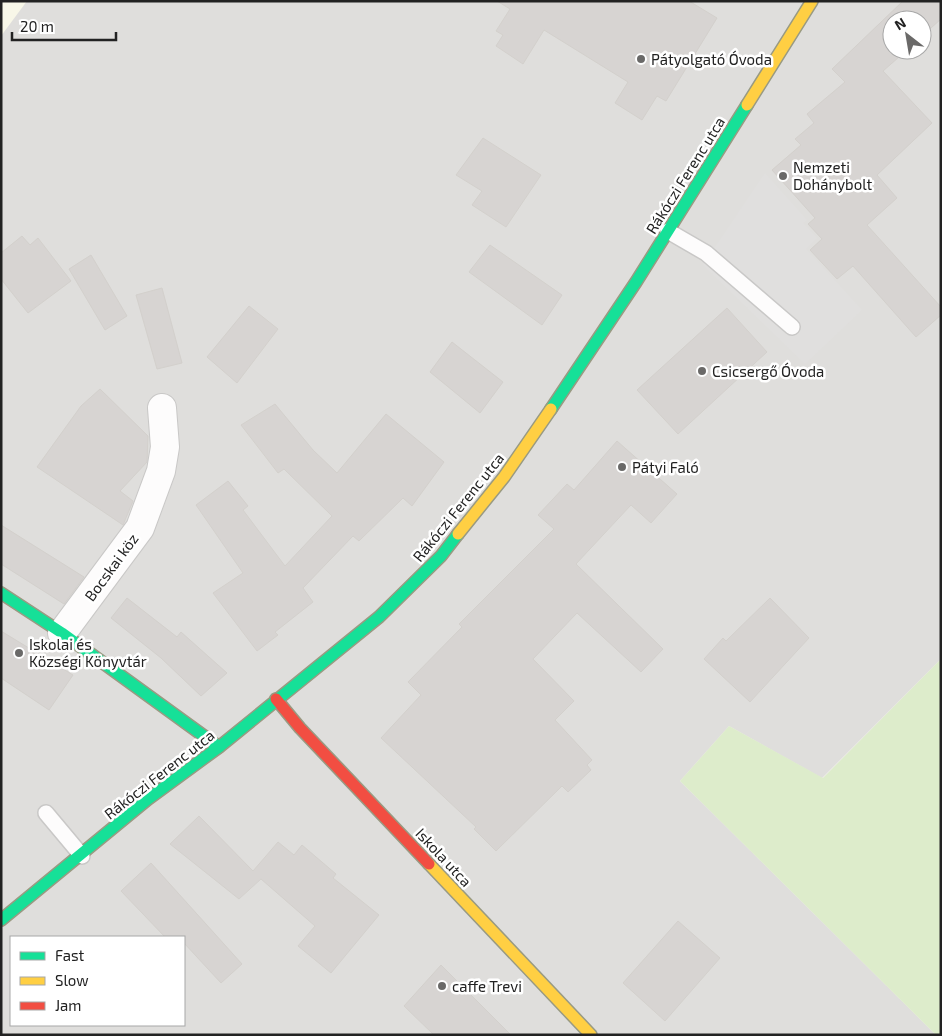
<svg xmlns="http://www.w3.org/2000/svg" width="942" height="1036" font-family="'Exo 2',sans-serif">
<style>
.residential{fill:#dfdedc;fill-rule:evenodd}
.education{fill:#f8f7e8}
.grass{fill:#ddeccb}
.parking{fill:#e0dfde}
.building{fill:#d7d4d2;stroke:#d3d0cc}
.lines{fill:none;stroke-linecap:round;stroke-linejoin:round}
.lane-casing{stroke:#c9c8c7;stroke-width:18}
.street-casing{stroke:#c9c8c7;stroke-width:30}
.fast-casing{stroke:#999a82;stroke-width:14}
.slow-casing{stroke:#999a82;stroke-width:14}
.jam-casing{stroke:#999a82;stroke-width:14}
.lane{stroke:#fdfcfc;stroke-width:15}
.street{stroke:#fdfcfc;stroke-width:28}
.fast{stroke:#16e098;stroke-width:11}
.slow{stroke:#ffcf43;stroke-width:11}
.jam{stroke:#f24e42;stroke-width:11}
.poi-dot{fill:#6a6968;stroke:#fff;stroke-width:2}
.labels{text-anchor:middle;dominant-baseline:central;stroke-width:5;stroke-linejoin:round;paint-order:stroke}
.poi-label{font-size:15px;fill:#222;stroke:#fff;text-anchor:start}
.street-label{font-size:15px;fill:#222;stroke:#fff}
</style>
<rect width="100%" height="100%" fill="#f0eeeb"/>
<path class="residential" d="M 1,1 L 941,1 L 941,659 L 822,778 L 729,726 L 680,781 L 936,1035 L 1,1035 ZM 892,20 L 922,20 L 922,50 L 892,50 ZM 11,937 L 184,937 L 184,1025 L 11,1025 Z"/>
<path class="education" d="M 1,1 L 27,1 L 1,36 Z"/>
<path class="grass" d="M 941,659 L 941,1035 L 936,1035 L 680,781 L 729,726 L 823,778 Z"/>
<path class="parking" d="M 765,173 L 807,220 L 803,223 L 817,238 L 806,249 L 862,310 L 805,364 L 703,265 Z"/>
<g class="building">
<path d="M 497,1 L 689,1 L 717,18 L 666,101 L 657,96 L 642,120 L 615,103 L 628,82 L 544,30 L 523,64 L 496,46 L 503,35 L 496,31 L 510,9 Z"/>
<path d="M 903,1 L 941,1 L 941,19 L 922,36 L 922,20 L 892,20 L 892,50 L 907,50 L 883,71 L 932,123 L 877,175 L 897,198 L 867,225 L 941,307 L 941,315 L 916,337 L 853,266 L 837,279 L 810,250 L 822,239 L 808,224 L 815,218 L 772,170 L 801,145 L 795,139 L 814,123 L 807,114 L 845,82 L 832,69 Z"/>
<path d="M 483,138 L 541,175 L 506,227 L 472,205 L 482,191 L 456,175 Z"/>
<path d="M 22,236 L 30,245 L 38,238 L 71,281 L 28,313 L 1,279 L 1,253 Z"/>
<path d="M 490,245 L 562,295 L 542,325 L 469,272 Z"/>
<path d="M 91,255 L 127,316 L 105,330 L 69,269 Z"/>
<path d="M 162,288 L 182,363 L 157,369 L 136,295 Z"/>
<path d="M 249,306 L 278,329 L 237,383 L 207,357 Z"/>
<path d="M 727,308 L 767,352 L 678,434 L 637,390 Z"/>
<path d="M 452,342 L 503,382 L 480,413 L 430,372 Z"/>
<path d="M 100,389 L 148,436 L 147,462 L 120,491 L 133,501 L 123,525 L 37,467 L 81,406 Z"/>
<path d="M 275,404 L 313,450 L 337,473 L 386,414 L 444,462 L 412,506 L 403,498 L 359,541 L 353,536 L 303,588 L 313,602 L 275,632 L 278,635 L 257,651 L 213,593 L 243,573 L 196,505 L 228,481 L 248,506 L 243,510 L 285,566 L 332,516 L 284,469 L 278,473 L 241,425 Z"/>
<path d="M 617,441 L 677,494 L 651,523 L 631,505 L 576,564 L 663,649 L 641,672 L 577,613 L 533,659 L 574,701 L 555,720 L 592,760 L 587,765 L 591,770 L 568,792 L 562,786 L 496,851 L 474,829 L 476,827 L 381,738 L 421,695 L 408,682 L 462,627 L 459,624 L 554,529 L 538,515 L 567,484 L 574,490 Z"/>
<path d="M 1,525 L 84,577 L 64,604 L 1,564 Z"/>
<path d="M 127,598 L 177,637 L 181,632 L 227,673 L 201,696 L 161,658 L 111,618 Z"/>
<path d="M 770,598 L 809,638 L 750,702 L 704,659 L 723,638 L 726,641 Z"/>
<path d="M 1,631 L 73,675 L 49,710 L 1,678 Z"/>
<path d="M 199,816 L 253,871 L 278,842 L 294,855 L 302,845 L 336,874 L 333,878 L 379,915 L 331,973 L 298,946 L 315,926 L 261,879 L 239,899 L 170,844 Z"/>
<path d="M 151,863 L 242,964 L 221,983 L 184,943 L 184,937 L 165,937 L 121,891 Z"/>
<path d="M 678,921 L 720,958 L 665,1021 L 623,983 Z"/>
<path d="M 441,965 L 511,1035 L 434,1035 L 404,1006 Z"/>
</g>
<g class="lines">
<g class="lane-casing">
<g id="lane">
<path d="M 668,231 L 706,253 L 792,327"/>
<path d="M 46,813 L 82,856"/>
</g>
</g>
<g class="street-casing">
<path id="street" d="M 62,633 L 140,528 L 161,471 L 165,447 L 162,408"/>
</g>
<g class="fast-casing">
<g id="fast">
<path d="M 551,409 L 636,282 L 747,105"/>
<path d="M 1,593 L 62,633 L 219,747"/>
<path d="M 1,920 L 148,799 L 219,747 L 379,617 L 441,556 L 458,534"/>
</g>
</g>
<g class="slow-casing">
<g id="slow">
<path d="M 747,105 L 812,1"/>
<path d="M 458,534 L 504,477 L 551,409"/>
<path d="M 429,864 L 591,1035"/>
</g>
</g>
<g class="jam-casing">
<path id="jam" d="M 276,699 L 300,728 L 429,864"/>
</g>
<use href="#lane" class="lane"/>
<use href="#street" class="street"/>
<use href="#fast" class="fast"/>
<use href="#slow" class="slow"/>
<use href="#jam" class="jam"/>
</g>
<g class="poi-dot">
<circle cx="641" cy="59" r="5"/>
<circle cx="783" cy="176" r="5"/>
<circle cx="702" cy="371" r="5"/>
<circle cx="622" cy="467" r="5"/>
<circle cx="19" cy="653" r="5"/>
<circle cx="442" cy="986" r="5"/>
</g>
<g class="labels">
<g class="poi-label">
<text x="651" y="59">Pátyolgató Óvoda</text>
<text x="793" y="167">Nemzeti<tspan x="793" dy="17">Dohánybolt</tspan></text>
<text x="712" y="371">Csicsergő Óvoda</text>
<text x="632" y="467">Pátyi Faló</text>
<text x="29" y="644">Iskolai és<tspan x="29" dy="17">Községi Könyvtár</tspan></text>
<text x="452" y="986">caffe Trevi</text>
</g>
<g class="street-label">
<text transform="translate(685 175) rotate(-58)">Rákóczi Ferenc utca</text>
<text transform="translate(458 507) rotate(-51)">Rákóczi Ferenc utca</text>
<text transform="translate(111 567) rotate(-54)">Bocskai köz</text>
<text transform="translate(159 774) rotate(-38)">Rákóczi Ferenc utca</text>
<text transform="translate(444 857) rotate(47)">Iskola utca</text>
</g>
</g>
<rect width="942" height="1036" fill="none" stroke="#222222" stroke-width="5"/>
<rect x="10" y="936" width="175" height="90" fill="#ffffff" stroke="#a7a7a7"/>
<rect x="20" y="952" width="25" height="8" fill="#16e098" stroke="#a7a7a7"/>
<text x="55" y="961" font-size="15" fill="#222222">Fast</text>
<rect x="20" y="977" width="25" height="8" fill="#ffcf43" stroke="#a7a7a7"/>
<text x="55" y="986" font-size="15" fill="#222222">Slow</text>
<rect x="20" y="1002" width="25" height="8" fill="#f24e42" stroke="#a7a7a7"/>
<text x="55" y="1011" font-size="15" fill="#222222">Jam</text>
<g transform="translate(907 35) rotate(329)"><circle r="24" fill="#ffffff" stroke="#a7a7a7"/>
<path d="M0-4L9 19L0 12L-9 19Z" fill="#6a6968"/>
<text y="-8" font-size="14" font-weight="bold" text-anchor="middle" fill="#222222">N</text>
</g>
<path d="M12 32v8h104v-8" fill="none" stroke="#222222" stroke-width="2.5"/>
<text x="20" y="32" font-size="15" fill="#222222" stroke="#ffffff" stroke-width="4" paint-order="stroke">20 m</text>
</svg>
